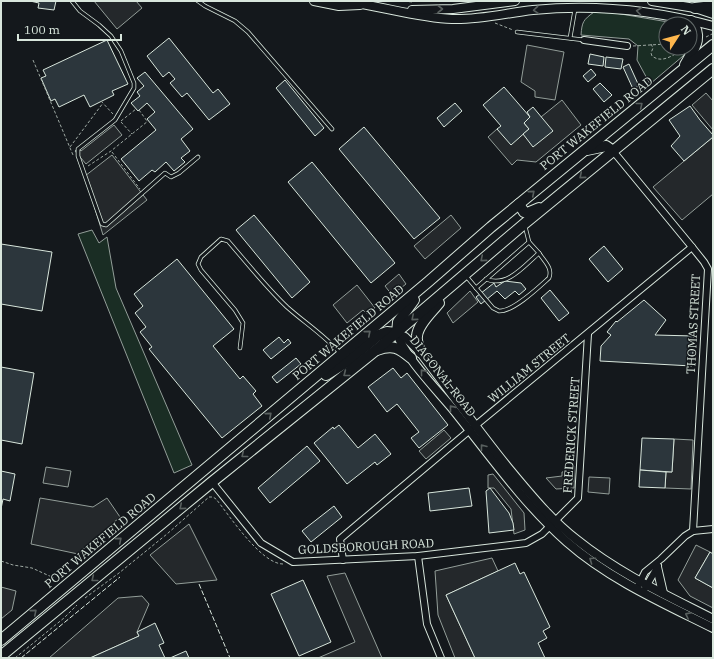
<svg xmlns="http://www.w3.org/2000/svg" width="714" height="659" font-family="'IBM Plex Serif',serif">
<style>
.green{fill:#1a2d24;stroke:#939e99}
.parking{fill:#24282b;stroke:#939e99}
.building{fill:#2c363c;stroke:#d8e6dc}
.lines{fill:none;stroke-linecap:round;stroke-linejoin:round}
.service-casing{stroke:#d8e6dc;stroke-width:4.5}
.minor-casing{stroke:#d8e6dc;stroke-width:8}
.tertiary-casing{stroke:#d8e6dc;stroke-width:10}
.trunk-casing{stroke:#d8e6dc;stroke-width:12}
.path{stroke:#9da8a2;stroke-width:1;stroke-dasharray:3 2;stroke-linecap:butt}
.service{stroke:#14181c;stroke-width:3}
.minor{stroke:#14181c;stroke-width:6}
.tertiary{stroke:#14181c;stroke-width:8}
.trunk{stroke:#14181c;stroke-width:10}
.fence{stroke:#d8e6dc;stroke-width:1;stroke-dasharray:5 2;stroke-linecap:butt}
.oneway{stroke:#59605f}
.labels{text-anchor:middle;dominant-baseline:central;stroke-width:3;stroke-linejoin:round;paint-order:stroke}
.street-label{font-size:12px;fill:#d8e6dc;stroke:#14181c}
</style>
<rect width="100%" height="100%" fill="#14181c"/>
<g class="green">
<path d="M 594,12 L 609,12 L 680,24 L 666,24 L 666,48 L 688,48 L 683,56 L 650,84 L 637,60 L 638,46 L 629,39 L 581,35 C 582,22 583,20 594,12 Z"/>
<path d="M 92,230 L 99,243 L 107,237 L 116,288 L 192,465 L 174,473 L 78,234 Z"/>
</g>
<g class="parking">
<path d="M 94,1 L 136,1 L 142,8 L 117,29 Z"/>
<path d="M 527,45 L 564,52 L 555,100 L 535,97 L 535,91 L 521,82 Z"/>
<path d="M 706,93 L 713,101 L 713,130 L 692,105 Z"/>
<path d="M 562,100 L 581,125 L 536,162 L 517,160 L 512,165 L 488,137 L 497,129 L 541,117 Z"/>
<path d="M 114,125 L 122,135 L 86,164 L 75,151 L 78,148 L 81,151 Z"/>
<path d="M 713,137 L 713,194 L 682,220 L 653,187 Z"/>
<path d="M 112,155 L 147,200 L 103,235 L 85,176 Z"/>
<path d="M 451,215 L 461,228 L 425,259 L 414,246 Z"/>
<path d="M 399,274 L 406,284 L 392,295 L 385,286 Z"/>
<path d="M 357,285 L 375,308 L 367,314 L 363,310 L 347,323 L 333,305 Z"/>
<path d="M 470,291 L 478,302 L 453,323 L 447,313 Z"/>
<path d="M 444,430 L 451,438 L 426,459 L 419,451 Z"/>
<path d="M 674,439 L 693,440 L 691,489 L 665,488 L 666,472 L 672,472 Z"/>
<path d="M 574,466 L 574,488 L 556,489 L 546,478 L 562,476 L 562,472 L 570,471 Z"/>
<path d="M 46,467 L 71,471 L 68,487 L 43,483 Z"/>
<path d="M 493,474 L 524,513 L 525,530 L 514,534 L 511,509 L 494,488 L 488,488 L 488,475 Z"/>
<path d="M 589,477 L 610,478 L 609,494 L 588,492 Z"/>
<path d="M 40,498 L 93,507 L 107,498 L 120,517 L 78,554 L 31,544 Z"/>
<path d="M 189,524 L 217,580 L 176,584 L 150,555 Z"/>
<path d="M 696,545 L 710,552 L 695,578 L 713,588 L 713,608 L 690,596 L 678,580 Z"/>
<path d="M 492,558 L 498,571 L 446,595 L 475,658 L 455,658 L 438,615 L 435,571 Z"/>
<path d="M 345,573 L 382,658 L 318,658 L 355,642 L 327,576 Z"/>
<path d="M 1,587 L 16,591 L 12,610 L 1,619 Z"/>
<path d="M 142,596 L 149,604 L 137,632 L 139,636 L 90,658 L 49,658 L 118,598 Z"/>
</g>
<g class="building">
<path d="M 30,1 L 56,1 L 54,10 L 38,8 L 39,3 Z"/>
<path d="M 169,38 L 213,93 L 218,89 L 230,104 L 209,120 L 187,93 L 182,97 L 170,83 L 175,79 L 169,72 L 163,77 L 147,56 Z"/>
<path d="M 107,40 L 128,84 L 112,91 L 114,95 L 90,107 L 84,95 L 59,107 L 55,99 L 51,101 L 41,78 L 46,76 L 43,70 Z"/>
<path d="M 590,54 L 604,57 L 603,66 L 588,64 Z"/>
<path d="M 606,57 L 623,59 L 621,69 L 605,67 Z"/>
<path d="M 629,64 L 639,86 L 633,89 L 623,67 Z"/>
<path d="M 591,69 L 596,75 L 588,82 L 583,76 Z"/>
<path d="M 145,72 L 193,129 L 181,139 L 190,151 L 181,158 L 185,162 L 174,171 L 166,162 L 155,172 L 152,170 L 139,181 L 121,159 L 156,130 L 147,119 L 155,112 L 147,103 L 138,111 L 131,103 L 140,96 L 137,92 L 144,86 L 137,78 Z"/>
<path d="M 285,80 L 324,128 L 315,136 L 276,88 Z"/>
<path d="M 600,83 L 612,95 L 604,102 L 593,89 Z"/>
<path d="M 504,87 L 530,117 L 524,123 L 529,129 L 511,145 L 497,129 L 501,126 L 483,105 Z"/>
<path d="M 455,103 L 462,111 L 444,127 L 437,118 Z"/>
<path d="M 690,106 L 700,120 L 713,135 L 713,137 L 684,161 L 671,146 L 680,136 L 669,120 Z"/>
<path d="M 533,107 L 553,131 L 533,147 L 523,134 L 529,129 L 524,123 L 530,117 L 527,112 Z"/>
<path d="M 364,127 L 440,218 L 414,239 L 339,149 Z"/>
<path d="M 312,162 L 395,263 L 371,283 L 288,182 Z"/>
<path d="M 254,215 L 310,282 L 292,298 L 236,230 Z"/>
<path d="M 1,244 L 52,252 L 42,311 L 1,304 Z"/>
<path d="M 604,246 L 623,269 L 608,282 L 589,259 Z"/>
<path d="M 177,259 L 234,329 L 213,346 L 240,379 L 243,376 L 256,391 L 253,394 L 262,406 L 222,438 L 149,349 L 152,347 L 140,332 L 146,327 L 135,313 L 143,306 L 134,294 Z"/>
<path d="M 505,281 L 521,283 L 526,289 L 519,295 L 515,291 L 505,299 L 497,291 L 481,304 L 476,297 L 494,283 L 496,287 Z"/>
<path d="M 550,290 L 569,313 L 559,321 L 541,298 Z"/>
<path d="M 644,300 L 666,320 L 655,335 L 694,336 L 692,366 L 600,361 L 601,346 L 611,335 L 607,332 L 616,321 L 617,322 Z"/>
<path d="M 279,337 L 284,343 L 288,339 L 291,343 L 271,359 L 263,350 Z"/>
<path d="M 296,358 L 301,364 L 277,383 L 272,377 Z"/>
<path d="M 1,367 L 34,373 L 22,444 L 1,440 Z"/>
<path d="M 393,368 L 401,378 L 407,373 L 448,425 L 419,448 L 411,438 L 419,432 L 397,404 L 387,412 L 368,387 Z"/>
<path d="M 339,425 L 358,448 L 375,434 L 391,454 L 377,465 L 375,462 L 347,484 L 314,443 L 333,427 L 334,429 Z"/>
<path d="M 642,438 L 674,439 L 672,472 L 640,470 Z"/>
<path d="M 307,446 L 320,461 L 270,503 L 258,488 Z"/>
<path d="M 640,470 L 666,472 L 665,488 L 639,487 Z"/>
<path d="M 1,471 L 15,474 L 10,501 L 3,499 L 1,509 Z"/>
<path d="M 469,488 L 472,506 L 430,511 L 428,493 Z"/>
<path d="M 490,488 L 509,513 L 513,523 L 514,530 L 489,533 L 486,491 Z"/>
<path d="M 334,506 L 342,517 L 311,542 L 302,531 Z"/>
<path d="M 710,552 L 713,554 L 713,588 L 695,578 Z"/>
<path d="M 515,563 L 520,574 L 524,572 L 550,627 L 543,631 L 547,638 L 538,643 L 545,658 L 475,658 L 446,595 Z"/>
<path d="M 303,580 L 331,642 L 299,656 L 271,594 Z"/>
<path d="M 155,623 L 164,643 L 159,645 L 165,658 L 90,658 L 139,636 L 137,632 Z"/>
<path d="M 186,651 L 189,658 L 170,658 Z"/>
</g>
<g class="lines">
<g class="service-casing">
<g id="service">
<path d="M 72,1 L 80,11 L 99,25 L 111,36 L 121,51 L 134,83 L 134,88 L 115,120 L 78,149 L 78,156 L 102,224 L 106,225 L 165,173 L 171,177 L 179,173 L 198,157"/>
<path d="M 198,1 L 205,6 L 235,21 L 248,32 L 332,129"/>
<path d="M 517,32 L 584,40"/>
<path d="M 570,38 L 575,9"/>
<path d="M 466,276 L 493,308 C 495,309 497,310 499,311 C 513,312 539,287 549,278 C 553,268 544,261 539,253"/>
<path d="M 486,279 C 507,288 524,266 539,253 L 529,242 L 525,226"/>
<path d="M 476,288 L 529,242"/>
<path d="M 240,348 L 243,323 L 235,310 L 201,270 L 198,264 L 201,257 L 221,239 L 228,241 C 247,263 266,287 287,307 C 305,323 324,335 340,353"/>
</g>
</g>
<g class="minor-casing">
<g id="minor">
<path d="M 584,40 L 627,46"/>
<path d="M 613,151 L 692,247 L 704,262 L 708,269 L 693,531"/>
<path d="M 212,482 L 261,543 L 293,562 L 418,556 L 526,543 L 542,534 L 578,498 L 588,334"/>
<path d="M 418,556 L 427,624 L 441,658"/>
<path d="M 343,560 L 340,539 L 470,430 L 692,247"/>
<path d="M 637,588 L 645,572 L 661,559 L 685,536 L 693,531 L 713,529"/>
<path d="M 643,592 L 658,566"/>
</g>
</g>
<g class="tertiary-casing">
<g id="tertiary">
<path d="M 314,1 L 339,6 L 360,5"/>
<path d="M 353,1 L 362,4 C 391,9 423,18 452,19 C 480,20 506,13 533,10 C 594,4 654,10 713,26"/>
<path d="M 652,1 L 695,8 L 713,14"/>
<path d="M 412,10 L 453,9 L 515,1"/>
<path d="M 397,333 C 403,355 437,390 452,408 C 489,454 523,503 567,542 C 609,579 663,603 713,628"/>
<path d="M 397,333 L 405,337 L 420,352 C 450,391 479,432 510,470 C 531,495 551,520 577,540 C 618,573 666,595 713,619"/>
<path d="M 657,567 L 663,593"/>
</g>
</g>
<g class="trunk-casing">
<g id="trunk">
<path d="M 695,8 L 713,6"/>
<path d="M 685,65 C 694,49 704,37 691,21"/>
<path d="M 587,150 L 606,146 L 613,151"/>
<path d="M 519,204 L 524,212 L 527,213 L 539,208"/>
<path d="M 397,333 L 398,322 L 414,300"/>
<path d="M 377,350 C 393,344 399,348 411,358"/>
<path d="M 420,352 C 419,347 416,341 417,336 C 418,324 432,312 439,303"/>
<path d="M 326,375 L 348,361 L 379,335 L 387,332 L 397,333"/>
<path d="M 1,640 L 428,282 L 491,227 L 713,45"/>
<path d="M 1,656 L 212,482 L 376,350 L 524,224 L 713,69"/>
</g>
</g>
<g class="path">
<path d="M 404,1 L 412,2"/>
<path d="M 495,23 L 513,30"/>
<path d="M 706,37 L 712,34"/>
<path d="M 651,44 L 653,48 L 651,53 L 652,56 C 661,63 670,57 679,52"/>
<path d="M 633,46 L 666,44"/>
<path d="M 672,48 L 677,52 L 681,51 L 684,48"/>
<path d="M 33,60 L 73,155"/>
<path d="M 101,101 L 113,114"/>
<path d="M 139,110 L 147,121"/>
<path d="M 121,121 L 136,109"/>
<path d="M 121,122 L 132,134"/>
<path d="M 70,147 L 103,103"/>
<path d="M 112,152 L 140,189"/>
<path d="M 88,166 L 111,151 L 148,121"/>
<path d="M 1,561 L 13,565 L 32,568 L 54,578"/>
<path d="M 85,598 L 119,573 L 167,534 L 209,497 L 213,497 L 216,499 C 229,515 261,564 283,564"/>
<path d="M 15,658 L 64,618 L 77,605"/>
</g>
<use href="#service" class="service"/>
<use href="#minor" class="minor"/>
<use href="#tertiary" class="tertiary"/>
<use href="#trunk" class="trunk"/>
<g class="fence">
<path d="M 199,584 L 230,658"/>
<path d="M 21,658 L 120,577"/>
</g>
</g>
<defs><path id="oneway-chevron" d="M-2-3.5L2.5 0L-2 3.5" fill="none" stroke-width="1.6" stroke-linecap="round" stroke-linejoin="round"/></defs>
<g class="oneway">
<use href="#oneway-chevron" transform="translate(440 9)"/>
<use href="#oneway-chevron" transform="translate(536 10) rotate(175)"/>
<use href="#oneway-chevron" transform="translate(639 11) rotate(-173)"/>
<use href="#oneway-chevron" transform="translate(640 105) rotate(-39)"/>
<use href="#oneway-chevron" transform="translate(582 176) rotate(140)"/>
<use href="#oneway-chevron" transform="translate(532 193) rotate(-40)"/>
<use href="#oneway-chevron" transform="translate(483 259) rotate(140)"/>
<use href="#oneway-chevron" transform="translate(414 318) rotate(139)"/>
<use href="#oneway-chevron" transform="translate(368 333) rotate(-40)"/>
<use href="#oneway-chevron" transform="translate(423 372) rotate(-129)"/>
<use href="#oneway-chevron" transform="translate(346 374) rotate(142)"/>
<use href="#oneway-chevron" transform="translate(452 408) rotate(-129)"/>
<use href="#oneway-chevron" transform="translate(269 415) rotate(-40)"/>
<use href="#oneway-chevron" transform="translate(483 447) rotate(-128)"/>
<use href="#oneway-chevron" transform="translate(244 455) rotate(141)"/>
<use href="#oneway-chevron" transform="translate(182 507) rotate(140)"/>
<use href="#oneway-chevron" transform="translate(119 540) rotate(-40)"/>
<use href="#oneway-chevron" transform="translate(592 560) rotate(-145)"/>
<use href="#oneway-chevron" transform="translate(94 579) rotate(141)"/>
<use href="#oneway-chevron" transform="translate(34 612) rotate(-40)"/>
<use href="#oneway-chevron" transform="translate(688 615) rotate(-153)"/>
</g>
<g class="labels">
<g class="street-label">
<text transform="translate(596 123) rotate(-39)">PORT WAKEFIELD ROAD</text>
<text transform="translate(693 324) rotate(-87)">THOMAS STREET</text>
<text transform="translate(348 332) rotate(-40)">PORT WAKEFIELD ROAD</text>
<text transform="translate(529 368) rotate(-39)">WILLIAM STREET</text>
<text transform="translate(443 376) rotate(52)">DIAGONAL ROAD</text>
<text transform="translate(571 435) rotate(-86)">FREDERICK STREET</text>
<text transform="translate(100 540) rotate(-40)">PORT WAKEFIELD ROAD</text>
<text transform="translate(366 546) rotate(-3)">GOLDSBOROUGH ROAD</text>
</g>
</g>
<rect width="714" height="659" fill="none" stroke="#d8e6dc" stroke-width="4"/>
<g transform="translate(678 36) rotate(54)"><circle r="19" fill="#14181c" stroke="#626a69"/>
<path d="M0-3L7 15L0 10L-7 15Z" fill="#ffb74d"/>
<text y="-6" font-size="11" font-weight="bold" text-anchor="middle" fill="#d8e6dc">N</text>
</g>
<path d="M18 34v6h103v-6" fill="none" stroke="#d8e6dc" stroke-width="2"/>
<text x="24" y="34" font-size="12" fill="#d8e6dc" stroke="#14181c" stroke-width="3" paint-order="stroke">100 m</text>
</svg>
